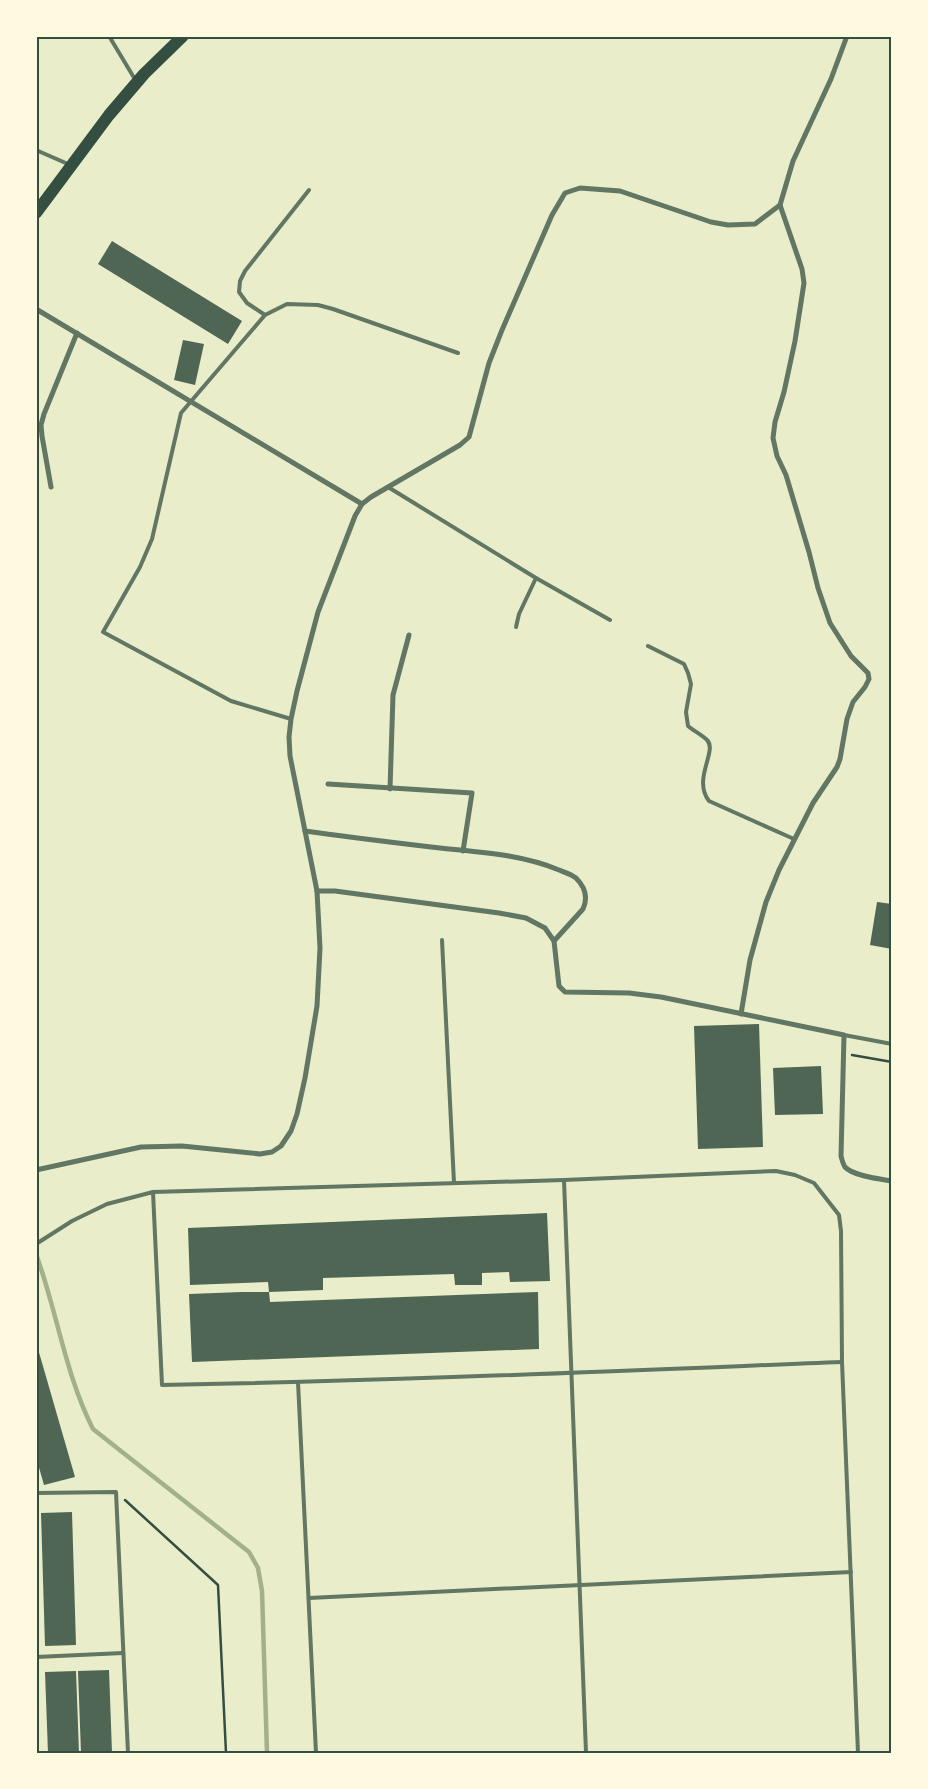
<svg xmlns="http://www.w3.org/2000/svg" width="928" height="1789" font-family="'Sofia Sans Condensed',sans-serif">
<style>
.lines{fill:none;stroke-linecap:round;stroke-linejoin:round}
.stream{stroke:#a3b18a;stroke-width:4.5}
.building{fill:#4f6655}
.path{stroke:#344e41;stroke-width:2.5}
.service{stroke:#617663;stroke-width:4}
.minor{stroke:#617663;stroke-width:5}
.primary{stroke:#344e41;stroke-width:12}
.neatline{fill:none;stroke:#344e41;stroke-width:2}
</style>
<rect width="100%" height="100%" fill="#e9edc9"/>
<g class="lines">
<path class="stream" d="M 36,1254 C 57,1311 65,1374 93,1429 L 249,1552 L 258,1568 L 262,1591 L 267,1753"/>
</g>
<g class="building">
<path d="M 112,241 L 242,321 L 228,344 L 98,264 Z"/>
<path d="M 183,340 L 204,344 L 195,385 L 174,380 Z"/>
<path d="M 877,902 L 892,904 L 892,949 L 870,945 Z"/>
<path d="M 759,1024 L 763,1147 L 698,1149 L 694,1026 Z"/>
<path d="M 821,1066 L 823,1114 L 775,1115 L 773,1068 Z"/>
<path d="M 547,1213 L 550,1281 L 510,1282 L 509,1272 L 482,1273 L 482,1285 L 455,1285 L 454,1274 L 323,1278 L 323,1290 L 295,1291 L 269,1292 L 268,1282 L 190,1285 L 188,1228 Z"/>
<path d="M 242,1292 L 269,1292 L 270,1302 L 538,1292 L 539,1349 L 192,1362 L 189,1294 Z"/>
<path d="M 36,1342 L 75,1477 L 44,1485 L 36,1457 Z"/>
<path d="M 72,1512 L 76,1645 L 45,1646 L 41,1513 Z"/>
<path d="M 109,1670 L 112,1753 L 81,1753 L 78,1671 Z"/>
<path d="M 76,1671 L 79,1753 L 48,1753 L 45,1672 Z"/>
</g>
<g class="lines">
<g class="path">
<path d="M 852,1055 L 892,1062"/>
<path d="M 125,1500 L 218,1585 L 226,1753"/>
</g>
<g class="service">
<path d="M 109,36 L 136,81"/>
<path d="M 36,150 L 68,164"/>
<path d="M 265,315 L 247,303 L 239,292 L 240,281 L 245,271 L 309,190"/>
<path d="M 388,487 L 536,578 L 610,620"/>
<path d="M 516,627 L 519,614 L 536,578"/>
<path d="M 648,646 L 684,664 L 688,673 L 691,684 L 686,712 L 688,726 C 694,731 702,735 707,740 C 718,751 692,779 709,801 L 794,839"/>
<path d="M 291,719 L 231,701 L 103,632 L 140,567 L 152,539 L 181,413 L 265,315 L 287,304 L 318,305 L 333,309 L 458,353"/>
<path d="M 442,940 L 454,1183"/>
<path d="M 844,1035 L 892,1044"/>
<path d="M 564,1180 L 586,1753"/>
<path d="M 153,1192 L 162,1385 C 388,1381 615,1371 842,1362"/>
<path d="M 36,1244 L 72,1221 L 107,1204 L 153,1192 L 564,1180 L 776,1171 L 795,1175 L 814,1183 L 839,1215 L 841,1231 L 842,1362 L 858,1753"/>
<path d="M 298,1382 L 316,1753"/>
<path d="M 36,1493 L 116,1492 L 128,1753"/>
<path d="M 309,1598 L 851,1572"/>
<path d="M 36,1657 L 123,1653"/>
</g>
<g class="minor">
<path d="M 36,309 L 362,504"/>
<path d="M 51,487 L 42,436 L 41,425 L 44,414 L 77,333"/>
<path d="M 328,784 L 472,793 L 463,851"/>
<path d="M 390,789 L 393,695 L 409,635"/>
<path d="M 305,831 C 347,837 389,842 431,847 C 473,852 518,853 559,870 C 564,872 571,874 576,878 C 585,887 588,898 583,909 L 554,941"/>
<path d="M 317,891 L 335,891 L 499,913 L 526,918 L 545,928 L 554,941 L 559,986 L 565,992 L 629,993 L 661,997 L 844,1035 L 841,1156 C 842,1160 843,1164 845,1167 C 853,1176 880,1179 892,1181"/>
<path d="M 741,1014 L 750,960 L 766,902 L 779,870 L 813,803 L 837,767 L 840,759 L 847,719 L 853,702 L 865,687 L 869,679 L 868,673 L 851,656 L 830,623 L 818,588 L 809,552 L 786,475 L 777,456 L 773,438 L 775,422 L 784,392 L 795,341 L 804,283 L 802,269 L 780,205"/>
<path d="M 36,1170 L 141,1147 L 182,1146 L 260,1154 L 272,1152 L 281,1146 L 291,1131 L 297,1114 L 305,1078 L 317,1006 L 320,948 L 317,891 L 290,756 L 289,737 L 291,719 L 297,691 L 318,612 L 355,516 L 362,504 L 371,497 L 460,445 L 469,437 L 489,363 L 502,330 L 552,215 L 565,193 L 580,188 L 620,191 L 711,222 L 728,225 L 755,224 L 780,205 L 793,161 L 831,79 L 847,36"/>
</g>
<path class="primary" d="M 36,213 L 109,115 L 144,74 L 183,36"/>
</g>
<rect width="928" height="1789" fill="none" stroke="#fefae0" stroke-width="75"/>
<rect x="38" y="38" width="852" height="1714" class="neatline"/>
</svg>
